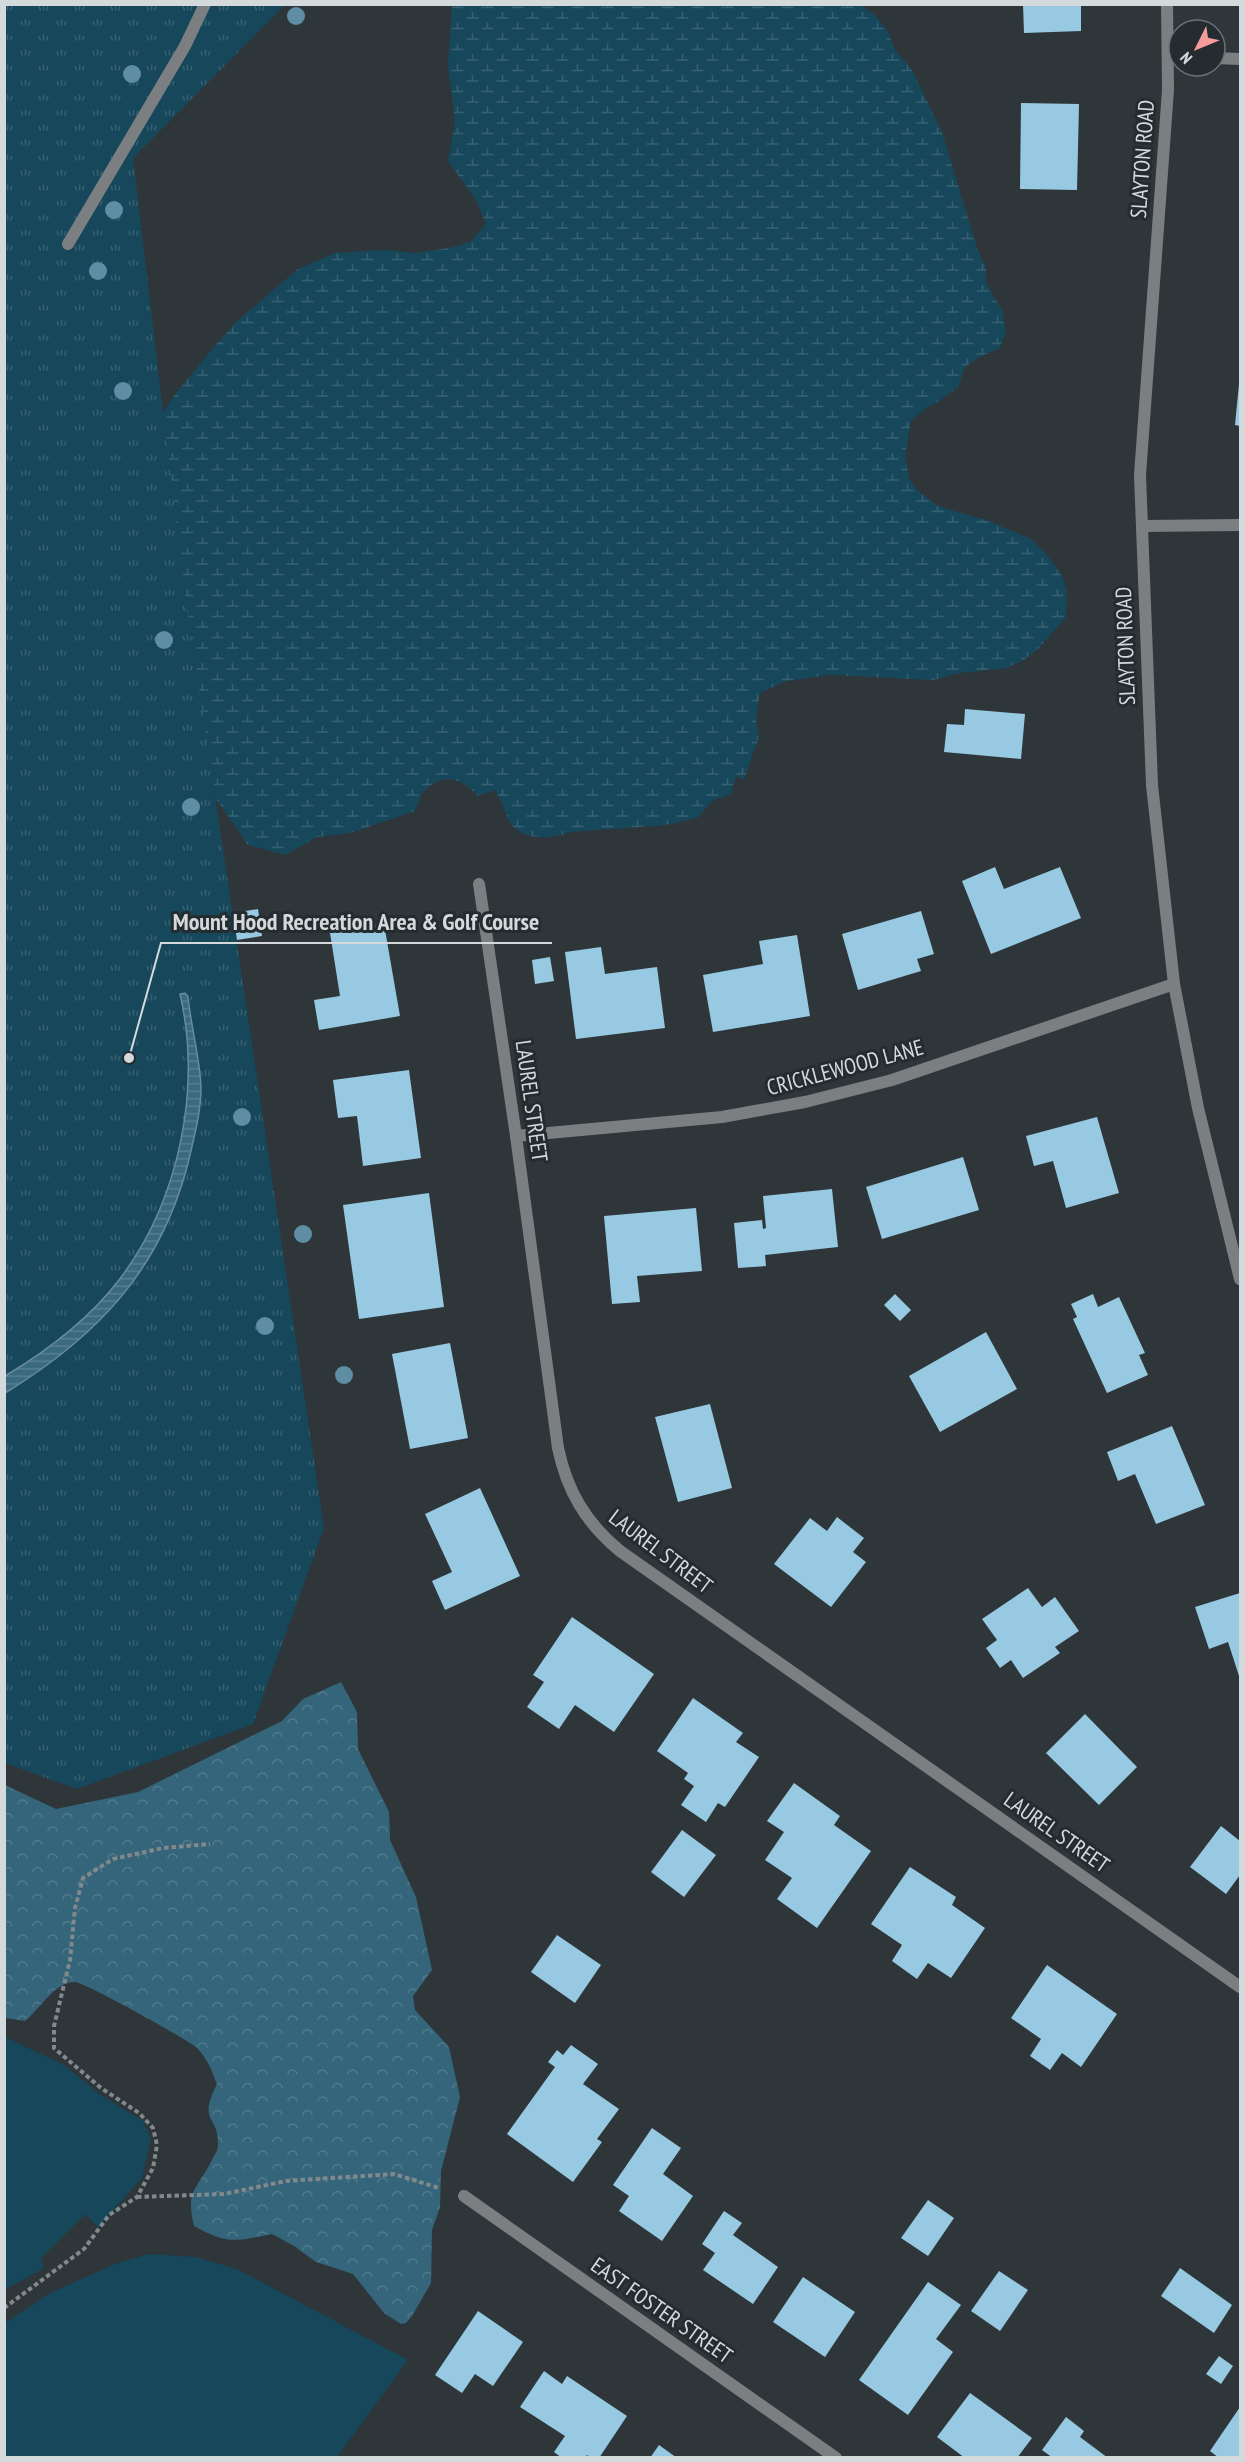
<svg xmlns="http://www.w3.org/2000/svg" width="1245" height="2462" font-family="'PT Sans Narrow',sans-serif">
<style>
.grass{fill:#16475b}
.forest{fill:url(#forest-crowns)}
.wetland{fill:url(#wetland-marsh)}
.park{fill:url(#park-tufts)}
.water{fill:url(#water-rules);stroke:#688c9b;stroke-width:1.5}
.building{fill:#97cae2}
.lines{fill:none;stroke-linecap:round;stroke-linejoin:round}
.path{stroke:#82898c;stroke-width:4;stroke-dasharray:4.5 3;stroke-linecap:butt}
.service{stroke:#7b7f81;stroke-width:12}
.minor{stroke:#7b7f81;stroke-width:12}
.tree{fill:#5f8ea4}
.labels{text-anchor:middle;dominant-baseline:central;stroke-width:6;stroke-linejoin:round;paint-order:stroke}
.street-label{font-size:22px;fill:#d4dadc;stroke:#242c30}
.leader{fill:none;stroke:#d4dadc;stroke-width:2}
.callout-dot{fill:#d4dadc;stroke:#242c30;stroke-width:2}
.callout-label{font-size:24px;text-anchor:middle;font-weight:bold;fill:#d4dadc;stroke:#242c30;stroke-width:6;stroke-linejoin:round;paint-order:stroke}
</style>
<defs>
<pattern id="forest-crowns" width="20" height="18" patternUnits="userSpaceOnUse" patternTransform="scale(1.5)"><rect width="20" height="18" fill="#35657a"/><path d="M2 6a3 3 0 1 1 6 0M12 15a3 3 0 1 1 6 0" fill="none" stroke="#517a8c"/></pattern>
<pattern id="wetland-marsh" width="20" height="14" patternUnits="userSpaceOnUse" patternTransform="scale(1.5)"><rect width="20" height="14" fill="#16475b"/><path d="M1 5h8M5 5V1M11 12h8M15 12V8" fill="none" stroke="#376172"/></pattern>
<pattern id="park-tufts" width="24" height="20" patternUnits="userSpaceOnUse" patternTransform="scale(1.5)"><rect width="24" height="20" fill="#16475b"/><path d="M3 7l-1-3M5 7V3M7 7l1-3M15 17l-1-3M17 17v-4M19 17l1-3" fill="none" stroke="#376172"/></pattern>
<pattern id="water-rules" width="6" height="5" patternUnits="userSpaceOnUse" patternTransform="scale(1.5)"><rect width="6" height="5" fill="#3a6a7f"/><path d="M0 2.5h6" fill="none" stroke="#567f91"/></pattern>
</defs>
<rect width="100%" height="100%" fill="#2e363a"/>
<g class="grass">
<path d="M 5,2037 L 64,2065 L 98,2093 L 143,2121 L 151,2139 L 142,2178 L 98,2227 L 85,2214 L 41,2258 L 44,2268 L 5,2290 Z"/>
<path d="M 149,2254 L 195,2257 L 237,2269 L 408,2360 L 337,2457 L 5,2457 L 5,2323 L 48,2294 L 115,2264 Z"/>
</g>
<path class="forest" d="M 341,1682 L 357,1712 L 358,1749 L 389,1812 L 390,1840 L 416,1897 L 432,1970 L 413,1996 L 415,2010 L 449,2047 L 460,2097 L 441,2171 L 440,2207 L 432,2230 L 431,2283 L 412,2316 L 406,2323 L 401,2324 L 384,2313 L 353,2274 L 316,2262 L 294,2246 L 272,2234 C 236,2241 228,2245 194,2226 C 185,2189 198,2189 213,2158 C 215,2154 218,2150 218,2145 C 219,2114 197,2124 217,2084 C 212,2071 207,2058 197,2048 C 187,2039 86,1983 75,1982 C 54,1982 40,2009 25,2021 L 5,2018 L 5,1785 L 56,1809 L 138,1792 L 282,1721 L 303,1699 Z"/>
<path class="wetland" d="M 452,5 L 861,5 L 876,16 L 887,30 L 895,50 L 912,70 L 942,132 L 977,248 L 986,268 L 986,283 L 1002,310 L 1006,333 L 999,349 L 981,356 L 965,367 L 958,387 L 938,402 L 926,408 L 911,421 L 905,455 L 909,479 L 918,491 L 938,506 L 989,521 L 1031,539 L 1047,555 L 1062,576 L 1067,591 L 1066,617 L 1038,649 L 1022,661 L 1007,668 L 960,673 L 933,680 L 830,675 L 786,681 L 760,693 L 756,719 L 759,736 L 744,780 L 736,776 L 731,794 L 714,800 L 697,818 L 666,825 L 571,832 C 553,839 521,842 509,821 C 504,811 501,800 495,790 L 478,796 C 462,779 446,772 426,789 C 421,793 418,804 415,811 L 350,833 L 317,837 L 285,855 L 248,845 L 202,779 L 153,428 L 176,393 L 219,341 L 238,320 L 298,269 L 335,253 L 385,250 L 414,253 L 449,248 L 470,242 L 486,224 L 476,200 L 448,161 L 455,121 L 448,66 Z"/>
<path class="park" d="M 5,5 L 285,5 L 133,158 L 184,587 L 324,1528 L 253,1724 L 77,1789 L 5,1763 Z"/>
<path class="water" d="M 185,993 L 188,997 C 191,1027 200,1058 201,1088 C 201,1110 195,1134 190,1155 C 164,1266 100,1335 5,1393 L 5,1376 C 47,1351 89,1319 119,1280 C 179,1201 202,1090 180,994 Z"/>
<g class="building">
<path d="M 1023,4 L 1081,4 L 1081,31 L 1024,33 Z"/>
<path d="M 1021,103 L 1079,104 L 1077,190 L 1020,189 Z"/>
<path d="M 1239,384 L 1240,384 L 1240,426 L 1235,425 Z"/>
<path d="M 965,709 L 1025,714 L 1021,759 L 944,752 L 947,724 L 964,725 Z"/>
<path d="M 995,867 L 1004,889 L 1060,867 L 1081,918 L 991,954 L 962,881 Z"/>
<path d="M 258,909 L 262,936 L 237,940 L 233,913 Z"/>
<path d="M 921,911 L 934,954 L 917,959 L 921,971 L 858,990 L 842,934 Z"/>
<path d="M 384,924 L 400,1016 L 319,1030 L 314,1000 L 340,996 L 330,933 Z"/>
<path d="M 797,935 L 810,1016 L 713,1032 L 703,975 L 763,964 L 759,941 Z"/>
<path d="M 601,947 L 605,974 L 657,967 L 665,1028 L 576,1039 L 565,952 Z"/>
<path d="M 550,957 L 554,981 L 535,984 L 532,960 Z"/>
<path d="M 409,1070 L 421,1158 L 363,1166 L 357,1116 L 338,1118 L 333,1080 Z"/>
<path d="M 1097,1117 L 1119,1193 L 1066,1208 L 1053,1161 L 1034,1166 L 1026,1136 Z"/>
<path d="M 963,1157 L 979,1210 L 882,1239 L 866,1187 Z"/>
<path d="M 832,1189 L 838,1247 L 765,1255 L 766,1266 L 738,1268 L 734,1223 L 762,1220 L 763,1229 L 766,1228 L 763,1196 Z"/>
<path d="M 429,1193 L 444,1307 L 359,1319 L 343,1205 Z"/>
<path d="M 696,1208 L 702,1271 L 637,1276 L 640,1302 L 612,1304 L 604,1216 Z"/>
<path d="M 895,1294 L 911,1310 L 900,1321 L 884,1305 Z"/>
<path d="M 1093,1294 L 1098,1307 L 1119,1297 L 1145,1353 L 1139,1355 L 1148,1375 L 1107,1393 L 1073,1319 L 1077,1317 L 1071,1304 Z"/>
<path d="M 986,1332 L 1017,1389 L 940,1432 L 909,1376 Z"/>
<path d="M 450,1343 L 468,1438 L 410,1449 L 392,1354 Z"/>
<path d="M 710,1404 L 732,1488 L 678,1502 L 655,1417 Z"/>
<path d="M 1172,1426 L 1205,1505 L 1156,1524 L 1135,1474 L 1118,1481 L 1107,1452 Z"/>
<path d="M 480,1488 L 520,1576 L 445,1610 L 432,1581 L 452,1572 L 425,1514 Z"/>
<path d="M 837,1517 L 864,1538 L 853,1552 L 866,1562 L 831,1607 L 774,1564 L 810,1518 L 827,1531 Z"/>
<path d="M 1028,1588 L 1042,1607 L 1055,1597 L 1079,1631 L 1055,1647 L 1060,1653 L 1023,1678 L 1011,1660 L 1000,1668 L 986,1648 L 997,1640 L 982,1619 Z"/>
<path d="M 1240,1593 L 1240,1679 L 1228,1642 L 1209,1649 L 1195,1607 Z"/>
<path d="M 572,1617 L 654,1674 L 614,1732 L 575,1705 L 559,1729 L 527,1707 L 544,1682 L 533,1675 Z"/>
<path d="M 693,1698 L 743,1733 L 736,1742 L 759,1757 L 725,1807 L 718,1803 L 706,1822 L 681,1805 L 694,1786 L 684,1779 L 688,1773 L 657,1751 Z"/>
<path d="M 1085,1714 L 1137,1767 L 1099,1805 L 1046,1753 Z"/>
<path d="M 794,1783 L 840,1816 L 834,1825 L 871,1851 L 817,1928 L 777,1899 L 792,1878 L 765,1860 L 784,1832 L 767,1821 Z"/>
<path d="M 1221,1826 L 1240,1841 L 1240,1875 L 1226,1894 L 1190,1867 Z"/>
<path d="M 682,1830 L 716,1855 L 684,1897 L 651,1872 Z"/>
<path d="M 910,1867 L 956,1897 L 952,1905 L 985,1928 L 951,1978 L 928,1963 L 917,1979 L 892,1961 L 902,1945 L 871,1924 Z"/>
<path d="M 557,1935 L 601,1965 L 575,2003 L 531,1972 Z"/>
<path d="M 1047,1965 L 1117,2014 L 1081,2067 L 1062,2053 L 1050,2070 L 1030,2056 L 1041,2039 L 1011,2018 Z"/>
<path d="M 571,2045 L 598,2064 L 583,2084 L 619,2109 L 597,2139 L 602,2142 L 573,2182 L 507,2134 L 555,2067 L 548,2062 L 557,2050 L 563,2055 Z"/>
<path d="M 652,2128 L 681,2148 L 663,2174 L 693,2196 L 662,2241 L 619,2211 L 629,2196 L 613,2185 Z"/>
<path d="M 928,2200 L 954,2218 L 928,2256 L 901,2238 Z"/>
<path d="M 724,2211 L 742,2223 L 733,2235 L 778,2267 L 753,2304 L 703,2270 L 715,2253 L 702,2244 Z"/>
<path d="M 1180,2268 L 1232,2305 L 1214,2333 L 1161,2296 Z"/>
<path d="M 999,2271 L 1028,2290 L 1000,2331 L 971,2311 Z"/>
<path d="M 803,2277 L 855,2312 L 825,2357 L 773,2322 Z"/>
<path d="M 928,2282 L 961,2305 L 936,2339 L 953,2352 L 908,2415 L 859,2380 Z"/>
<path d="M 478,2311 L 523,2342 L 493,2386 L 475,2374 L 462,2393 L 435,2375 Z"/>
<path d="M 1219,2356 L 1233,2366 L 1221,2384 L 1206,2374 Z"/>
<path d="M 544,2371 L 562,2384 L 567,2376 L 627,2416 L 599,2458 L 591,2458 L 587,2455 L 585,2458 L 562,2458 L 554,2452 L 565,2436 L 520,2407 Z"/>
<path d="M 970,2393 L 1032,2438 L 1017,2458 L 965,2458 L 937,2437 Z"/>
<path d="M 1240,2407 L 1240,2458 L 1219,2458 L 1210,2451 Z"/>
<path d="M 1066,2417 L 1084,2431 L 1080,2437 L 1108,2458 L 1053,2458 L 1042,2450 Z"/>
<path d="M 659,2445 L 677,2458 L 650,2458 Z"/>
</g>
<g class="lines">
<g class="path">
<path d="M 137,2197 L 224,2194 L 286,2181 L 394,2174 L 439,2188"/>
<path d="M 4,2308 L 84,2249 L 109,2215 L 137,2197 L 153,2168 L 157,2145 L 153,2128 L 139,2113 L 101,2088 L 54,2048 L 54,2026 L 70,1960 L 75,1908 L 83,1878 L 113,1859 L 163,1848 L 210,1844"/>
</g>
<path class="service" d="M 68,244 L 185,46 L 205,4"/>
<g class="minor">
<path d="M 1167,4 L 1168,90 L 1140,475 L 1152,785 L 1174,984 L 1198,1108 L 1240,1279"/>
<path d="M 1215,58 L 1240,59"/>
<path d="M 1142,526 L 1240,525"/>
<path d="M 479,884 L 516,1136 L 558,1448 C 567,1491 586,1523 620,1551 L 1240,1987"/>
<path d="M 516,1136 L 722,1117 L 805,1102 L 892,1080 L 1174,984"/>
<path d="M 464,2196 L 836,2458"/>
</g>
</g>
<g class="tree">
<circle cx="296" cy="16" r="9"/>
<circle cx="132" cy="74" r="9"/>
<circle cx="114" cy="210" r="9"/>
<circle cx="98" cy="271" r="9"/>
<circle cx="123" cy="391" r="9"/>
<circle cx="164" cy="640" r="9"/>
<circle cx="191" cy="807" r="9"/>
<circle cx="242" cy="1117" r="9"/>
<circle cx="303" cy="1234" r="9"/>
<circle cx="265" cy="1326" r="9"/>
<circle cx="344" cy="1375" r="9"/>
</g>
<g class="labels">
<g class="street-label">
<text transform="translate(1142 159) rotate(-86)">SLAYTON ROAD</text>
<text transform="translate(1125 646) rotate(-92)">SLAYTON ROAD</text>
<text transform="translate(845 1067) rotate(-15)">CRICKLEWOOD LANE</text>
<text transform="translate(532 1101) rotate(82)">LAUREL STREET</text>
<text transform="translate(661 1551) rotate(37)">LAUREL STREET</text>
<text transform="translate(1057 1832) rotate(35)">LAUREL STREET</text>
<text transform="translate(662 2310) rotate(35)">EAST FOSTER STREET</text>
</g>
</g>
<path class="leader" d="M129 1058L161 943H552"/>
<circle class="callout-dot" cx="129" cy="1058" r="6"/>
<g class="callout-label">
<text x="356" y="930">Mount Hood Recreation Area &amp; Golf Course</text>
</g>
<rect width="1245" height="2462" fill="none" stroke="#d4dadc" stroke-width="12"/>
<g transform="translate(1197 48) rotate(227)"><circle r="28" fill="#242c30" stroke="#6a7275" stroke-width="1.5"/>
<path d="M0-4.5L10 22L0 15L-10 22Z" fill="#f59b9c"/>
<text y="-9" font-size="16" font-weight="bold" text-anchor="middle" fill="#d4dadc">N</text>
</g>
</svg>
